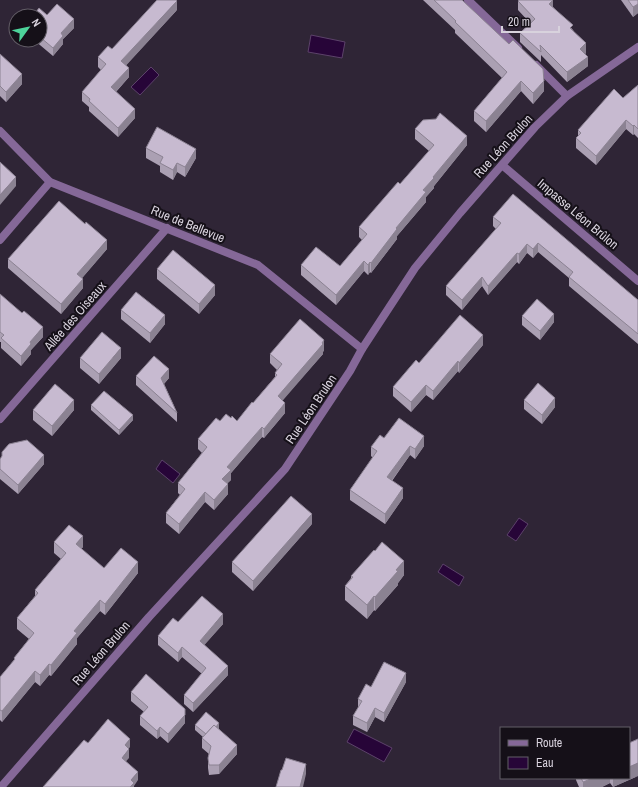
<svg xmlns="http://www.w3.org/2000/svg" width="638" height="787" font-family="'Archivo Narrow',sans-serif">
<style>
.water{fill:#270538;stroke:#5c426a}
.lines{fill:none;stroke-linecap:round;stroke-linejoin:round}
.minor{stroke:#856898;stroke-width:8}
.tertiary{stroke:#856898;stroke-width:8}
.wall{fill:#aba0b3}
.shaded-wall{fill:#8b8292}
.building{fill:#c7bad0;stroke:#8b8292}
.labels{text-anchor:middle;dominant-baseline:central;stroke-width:4;stroke-linejoin:round;paint-order:stroke}
.street-label{font-size:13px;fill:#d8d2dd;stroke:#151018}
</style>
<rect width="100%" height="100%" fill="#2f2536"/>
<g class="water">
<path d="M 311,35 L 345,42 L 342,58 L 308,52 Z"/>
<path d="M 151,67 L 159,75 L 140,95 L 131,87 Z"/>
<path d="M 162,460 L 180,474 L 173,483 L 156,469 Z"/>
<path d="M 519,518 L 528,524 L 516,541 L 507,535 Z"/>
<path d="M 443,564 L 464,577 L 459,586 L 438,572 Z"/>
<path d="M 354,729 L 392,748 L 384,762 L 347,742 Z"/>
</g>
<g class="lines">
<g class="minor">
<path d="M 468,0 L 518,48"/>
<path d="M 536,65 L 567,96"/>
<path d="M 0,131 L 50,182 L 258,265 L 362,349"/>
<path d="M 502,165 L 638,281"/>
<path d="M 0,240 L 50,182"/>
<path d="M 0,419 L 167,228"/>
</g>
<path class="tertiary" d="M 1,787 L 149,617 L 285,469 L 350,371 L 362,349 L 415,268 L 460,213 L 535,127 L 567,96 L 638,47"/>
</g>
<g class="wall">
<path d="M 423,0 L 462,0 L 544,91 L 533,104 L 521,91 L 486,132 L 474,121 L 474,111 L 502,78 L 455,33 L 455,30 Z"/>
<path d="M 621,0 L 638,0 L 638,13 L 633,17 Z"/>
<path d="M 518,1 L 553,7 L 573,30 L 586,53 L 585,54 L 588,66 L 567,82 L 541,55 L 541,62 L 520,42 L 520,33 L 530,23 L 518,10 Z"/>
<path d="M 177,10 L 126,65 L 129,77 L 116,92 L 135,118 L 118,137 L 89,111 L 89,107 L 82,101 L 82,92 L 101,70 L 98,67 L 98,57 Z"/>
<path d="M 47,15 L 74,28 L 63,39 L 63,44 L 53,56 L 34,40 L 40,40 L 40,16 Z"/>
<path d="M 0,54 L 22,84 L 6,102 L 0,96 Z"/>
<path d="M 638,85 L 638,138 L 634,134 L 633,135 L 626,129 L 596,165 L 576,148 L 576,138 L 578,136 L 578,130 L 623,98 Z"/>
<path d="M 415,129 L 467,145 L 434,186 L 434,188 L 426,197 L 426,202 L 397,236 L 397,239 L 371,273 L 370,272 L 368,275 L 364,271 L 336,305 L 301,275 L 301,265 L 340,266 L 362,240 L 359,237 L 359,227 L 400,184 L 429,151 L 415,139 Z"/>
<path d="M 146,148 L 196,158 L 185,177 L 177,172 L 173,180 L 160,172 L 160,166 L 146,158 Z"/>
<path d="M 493,217 L 638,300 L 638,344 L 569,286 L 569,278 L 538,252 L 533,258 L 527,253 L 519,264 L 517,262 L 488,295 L 482,286 L 462,310 L 446,295 L 446,286 L 496,229 L 493,226 Z"/>
<path d="M 107,249 L 82,278 L 83,288 L 61,314 L 8,268 L 8,259 Z"/>
<path d="M 157,269 L 215,295 L 199,314 L 157,279 Z"/>
<path d="M 0,294 L 43,337 L 31,350 L 31,354 L 21,366 L 1,348 L 1,342 L 0,342 Z"/>
<path d="M 121,310 L 165,324 L 150,343 L 121,319 Z"/>
<path d="M 522,316 L 554,322 L 540,340 L 522,325 Z"/>
<path d="M 483,345 L 459,373 L 458,371 L 433,400 L 426,395 L 411,412 L 393,396 L 393,387 L 419,363 Z"/>
<path d="M 324,350 L 323,352 L 323,354 L 282,400 L 285,413 L 264,438 L 262,437 L 231,473 L 231,480 L 227,483 L 228,494 L 214,510 L 205,502 L 179,534 L 166,523 L 166,513 L 180,495 L 178,493 L 178,483 L 202,453 L 198,449 L 198,439 L 220,421 L 231,418 L 237,421 L 253,403 L 275,377 L 275,373 L 277,370 L 270,363 L 270,354 Z"/>
<path d="M 80,358 L 121,358 L 99,384 L 80,368 Z"/>
<path d="M 136,376 L 169,378 L 164,384 L 177,413 L 177,422 L 136,385 Z"/>
<path d="M 524,400 L 555,407 L 542,424 L 524,409 Z"/>
<path d="M 91,405 L 133,420 L 119,435 L 91,410 Z"/>
<path d="M 33,410 L 74,410 L 52,436 L 33,420 Z"/>
<path d="M 384,438 L 424,446 L 415,459 L 410,455 L 392,481 L 403,498 L 385,524 L 350,500 L 350,490 L 373,458 L 371,456 L 371,447 Z"/>
<path d="M 0,459 L 44,464 L 18,494 L 0,479 Z"/>
<path d="M 312,524 L 253,591 L 232,572 L 232,562 Z"/>
<path d="M 54,542 L 83,547 L 81,549 L 104,568 L 138,573 L 105,615 L 100,611 L 77,638 L 77,644 L 51,676 L 49,675 L 40,686 L 35,682 L 2,722 L 0,720 L 0,677 L 14,660 L 14,658 L 29,639 L 17,629 L 17,618 L 35,596 L 35,590 L 61,559 L 54,553 Z"/>
<path d="M 404,575 L 398,583 L 398,585 L 375,611 L 374,610 L 367,619 L 345,600 L 345,586 L 351,578 L 351,576 Z"/>
<path d="M 178,622 L 223,624 L 204,645 L 228,675 L 193,712 L 184,704 L 184,695 L 202,674 L 182,657 L 178,662 L 158,645 L 158,636 Z"/>
<path d="M 406,682 L 384,722 L 375,717 L 367,732 L 353,725 L 353,716 L 358,708 L 358,699 L 371,687 Z"/>
<path d="M 131,692 L 185,723 L 168,743 L 160,736 L 157,739 L 140,725 L 140,716 L 144,712 L 131,701 Z"/>
<path d="M 195,725 L 219,728 L 219,729 L 237,754 L 219,774 L 209,775 L 208,768 L 208,758 L 209,754 L 202,748 L 202,738 L 203,737 L 195,730 Z"/>
<path d="M 638,776 L 613,787 L 610,783 L 602,787 L 579,787 L 576,780 L 576,778 L 629,778 Z"/>
</g>
<g class="shaded-wall">
<path d="M 553,0 L 553,9 L 549,4 Z"/>
<path d="M 177,1 L 177,10 L 121,71 L 121,61 Z"/>
<path d="M 638,4 L 638,13 L 633,17 L 633,7 Z"/>
<path d="M 74,19 L 74,28 L 63,39 L 63,44 L 53,56 L 53,48 L 61,33 Z"/>
<path d="M 586,43 L 586,53 L 580,58 L 580,49 Z"/>
<path d="M 588,57 L 588,66 L 567,82 L 567,72 Z"/>
<path d="M 129,68 L 129,77 L 111,97 L 111,87 Z"/>
<path d="M 22,74 L 22,84 L 6,102 L 6,92 Z"/>
<path d="M 521,81 L 521,91 L 486,132 L 486,121 Z"/>
<path d="M 544,81 L 544,91 L 533,104 L 533,93 Z"/>
<path d="M 135,109 L 135,118 L 118,137 L 118,128 Z"/>
<path d="M 626,120 L 626,129 L 596,165 L 596,156 Z"/>
<path d="M 634,125 L 634,134 L 633,135 L 633,126 Z"/>
<path d="M 467,136 L 467,145 L 434,186 L 434,188 L 426,197 L 426,202 L 397,236 L 397,239 L 371,273 L 371,263 L 433,177 Z"/>
<path d="M 196,149 L 196,158 L 185,177 L 185,167 Z"/>
<path d="M 177,163 L 177,172 L 173,180 L 173,170 Z"/>
<path d="M 16,177 L 16,186 L 0,205 L 0,195 Z"/>
<path d="M 107,240 L 107,249 L 77,284 L 77,274 Z"/>
<path d="M 538,243 L 538,252 L 533,258 L 533,249 Z"/>
<path d="M 527,244 L 527,253 L 519,264 L 519,254 Z"/>
<path d="M 517,253 L 517,262 L 488,295 L 488,286 Z"/>
<path d="M 364,261 L 364,271 L 336,305 L 336,295 Z"/>
<path d="M 370,262 L 370,272 L 368,275 L 368,265 Z"/>
<path d="M 482,277 L 482,286 L 462,310 L 462,300 Z"/>
<path d="M 83,279 L 83,288 L 61,314 L 61,304 Z"/>
<path d="M 215,285 L 215,295 L 199,314 L 199,304 Z"/>
<path d="M 554,314 L 554,322 L 540,340 L 540,331 Z"/>
<path d="M 165,315 L 165,324 L 150,343 L 150,333 Z"/>
<path d="M 43,327 L 43,337 L 31,350 L 31,354 L 21,366 L 21,356 L 30,342 Z"/>
<path d="M 483,335 L 483,345 L 459,373 L 459,363 Z"/>
<path d="M 324,340 L 324,350 L 323,352 L 323,354 L 278,406 L 278,396 Z"/>
<path d="M 121,348 L 121,358 L 99,384 L 99,374 Z"/>
<path d="M 458,361 L 458,371 L 433,400 L 433,391 Z"/>
<path d="M 169,369 L 169,378 L 161,387 L 161,378 Z"/>
<path d="M 426,385 L 426,395 L 411,412 L 411,402 Z"/>
<path d="M 555,398 L 555,407 L 542,424 L 542,415 Z"/>
<path d="M 74,400 L 74,410 L 52,436 L 52,426 Z"/>
<path d="M 285,403 L 285,413 L 264,438 L 264,429 Z"/>
<path d="M 133,415 L 133,420 L 119,435 L 119,430 Z"/>
<path d="M 262,427 L 262,437 L 231,473 L 231,480 L 222,489 L 222,479 L 227,467 Z"/>
<path d="M 424,436 L 424,446 L 415,459 L 415,449 Z"/>
<path d="M 410,446 L 410,455 L 387,487 L 387,477 Z"/>
<path d="M 44,455 L 44,464 L 18,494 L 18,485 Z"/>
<path d="M 228,484 L 228,494 L 214,510 L 214,500 Z"/>
<path d="M 403,488 L 403,498 L 385,524 L 385,514 Z"/>
<path d="M 205,492 L 205,502 L 179,534 L 179,524 Z"/>
<path d="M 312,514 L 312,524 L 253,591 L 253,581 Z"/>
<path d="M 83,536 L 83,547 L 76,555 L 76,544 Z"/>
<path d="M 404,561 L 404,575 L 398,583 L 398,585 L 375,611 L 375,597 L 396,570 Z"/>
<path d="M 138,562 L 138,573 L 105,615 L 105,604 Z"/>
<path d="M 374,596 L 374,610 L 367,619 L 367,605 Z"/>
<path d="M 100,600 L 100,611 L 77,638 L 77,644 L 51,676 L 51,665 L 74,631 Z"/>
<path d="M 223,614 L 223,624 L 200,650 L 200,641 Z"/>
<path d="M 182,647 L 182,657 L 178,662 L 178,653 Z"/>
<path d="M 49,664 L 49,675 L 40,686 L 40,675 Z"/>
<path d="M 228,666 L 228,675 L 193,712 L 193,703 Z"/>
<path d="M 35,671 L 35,682 L 2,722 L 2,711 Z"/>
<path d="M 406,673 L 406,682 L 384,722 L 384,713 Z"/>
<path d="M 375,708 L 375,717 L 367,732 L 367,723 Z"/>
<path d="M 185,715 L 185,723 L 168,743 L 168,734 Z"/>
<path d="M 219,723 L 219,728 L 208,741 L 208,736 Z"/>
<path d="M 160,727 L 160,736 L 157,739 L 157,731 Z"/>
<path d="M 130,739 L 130,747 L 125,754 L 125,745 Z"/>
<path d="M 237,745 L 237,754 L 219,774 L 219,765 Z"/>
<path d="M 129,749 L 129,758 L 122,766 L 122,758 Z"/>
<path d="M 638,763 L 638,776 L 613,787 L 613,778 L 629,778 L 629,767 Z"/>
<path d="M 306,764 L 306,774 L 303,787 L 300,787 Z"/>
<path d="M 138,772 L 138,780 L 134,786 L 134,787 L 130,787 L 131,780 Z"/>
<path d="M 593,778 L 610,778 L 610,783 L 602,787 L 583,787 L 583,782 Z"/>
</g>
<g class="building">
<path d="M 157,0 L 176,0 L 177,1 L 121,61 L 129,68 L 111,87 L 135,109 L 118,128 L 89,101 L 90,99 L 82,92 L 106,64 L 98,57 L 108,46 L 112,49 Z"/>
<path d="M 434,0 L 462,0 L 509,44 L 513,40 L 543,69 L 544,81 L 533,93 L 521,81 L 486,121 L 474,111 L 507,72 L 455,22 L 456,21 Z"/>
<path d="M 519,0 L 553,0 L 549,4 L 573,25 L 570,28 L 586,43 L 580,49 L 588,57 L 567,72 L 540,45 L 541,52 L 520,33 L 535,19 L 518,1 Z"/>
<path d="M 628,0 L 638,0 L 638,4 L 633,7 Z"/>
<path d="M 57,4 L 74,19 L 61,33 L 63,36 L 53,48 L 40,37 L 40,16 L 33,16 L 39,8 L 47,15 Z"/>
<path d="M 0,54 L 22,74 L 6,92 L 0,86 Z"/>
<path d="M 638,85 L 638,129 L 634,125 L 633,126 L 626,120 L 596,156 L 576,138 L 581,133 L 578,130 L 614,89 L 623,98 Z"/>
<path d="M 440,113 L 467,136 L 433,177 L 434,178 L 423,190 L 426,192 L 396,228 L 397,229 L 371,263 L 370,262 L 368,265 L 364,261 L 336,295 L 301,265 L 316,247 L 340,266 L 367,234 L 359,227 L 398,182 L 400,184 L 434,145 L 415,129 L 423,120 L 436,119 Z"/>
<path d="M 157,127 L 196,149 L 185,167 L 177,163 L 173,170 L 160,163 L 163,157 L 146,148 Z"/>
<path d="M 0,162 L 16,177 L 0,195 Z"/>
<path d="M 513,194 L 638,300 L 638,334 L 569,277 L 573,272 L 538,243 L 533,249 L 527,244 L 519,254 L 517,253 L 488,286 L 482,277 L 462,300 L 446,286 L 501,223 L 493,217 Z"/>
<path d="M 59,201 L 85,224 L 86,222 L 107,240 L 77,274 L 83,279 L 61,304 L 8,259 Z"/>
<path d="M 173,250 L 215,285 L 199,304 L 157,269 Z"/>
<path d="M 136,292 L 165,315 L 150,333 L 121,310 Z"/>
<path d="M 0,294 L 22,313 L 24,311 L 43,327 L 30,342 L 31,344 L 21,356 L 1,338 L 4,335 L 0,332 Z"/>
<path d="M 537,299 L 554,314 L 540,331 L 522,316 Z"/>
<path d="M 460,315 L 483,335 L 459,363 L 458,361 L 433,391 L 426,385 L 411,402 L 393,387 L 416,360 L 419,363 Z"/>
<path d="M 300,319 L 324,340 L 322,343 L 323,344 L 278,396 L 285,403 L 264,429 L 262,427 L 227,467 L 231,470 L 222,479 L 228,484 L 214,500 L 205,492 L 179,524 L 166,513 L 185,489 L 178,483 L 207,447 L 198,439 L 216,418 L 220,421 L 226,414 L 231,418 L 232,416 L 237,421 L 252,402 L 253,403 L 277,375 L 275,373 L 282,364 L 270,354 Z"/>
<path d="M 102,332 L 121,348 L 99,374 L 80,358 Z"/>
<path d="M 154,356 L 169,369 L 161,378 L 177,413 L 136,376 Z"/>
<path d="M 538,383 L 555,398 L 542,415 L 524,400 Z"/>
<path d="M 55,384 L 74,400 L 52,426 L 33,410 Z"/>
<path d="M 104,391 L 133,415 L 119,430 L 91,405 Z"/>
<path d="M 399,418 L 424,436 L 415,449 L 410,446 L 387,477 L 403,488 L 385,514 L 350,490 L 377,451 L 371,447 L 380,435 L 384,438 Z"/>
<path d="M 27,440 L 44,455 L 18,485 L 0,469 L 0,459 L 2,456 L 2,452 L 9,444 Z"/>
<path d="M 291,496 L 312,514 L 253,581 L 232,562 Z"/>
<path d="M 69,525 L 83,536 L 76,544 L 104,568 L 121,548 L 138,562 L 105,604 L 100,600 L 74,631 L 77,633 L 51,665 L 49,664 L 40,675 L 35,671 L 2,711 L 0,710 L 0,677 L 15,659 L 14,658 L 34,633 L 17,618 L 38,593 L 35,590 L 66,553 L 54,542 Z"/>
<path d="M 382,542 L 404,561 L 396,570 L 398,571 L 375,597 L 374,596 L 367,605 L 345,586 L 353,577 L 351,576 L 374,550 L 375,551 Z"/>
<path d="M 202,596 L 223,614 L 200,641 L 228,666 L 193,703 L 184,695 L 206,668 L 182,647 L 178,653 L 158,636 L 173,618 L 178,622 Z"/>
<path d="M 384,662 L 406,673 L 384,713 L 375,708 L 367,723 L 353,716 L 362,701 L 358,699 L 366,684 L 371,687 Z"/>
<path d="M 146,674 L 185,709 L 185,715 L 168,734 L 160,727 L 157,731 L 140,716 L 148,707 L 131,692 Z"/>
<path d="M 206,712 L 219,723 L 216,727 L 214,725 L 206,734 L 195,725 Z"/>
<path d="M 108,719 L 130,739 L 125,745 L 129,749 L 122,758 L 138,772 L 131,780 L 134,783 L 130,787 L 43,787 L 84,740 L 88,743 Z"/>
<path d="M 214,725 L 237,745 L 219,765 L 209,765 L 208,758 L 211,746 L 202,738 Z"/>
<path d="M 638,739 L 638,763 L 629,767 L 629,743 Z"/>
<path d="M 286,758 L 306,764 L 300,787 L 276,787 L 281,770 L 282,770 Z"/>
<path d="M 581,778 L 593,778 L 583,782 Z"/>
</g>
<g class="labels">
<g class="street-label">
<text transform="translate(503 146) rotate(-48)">Rue Léon Brulon</text>
<text transform="translate(578 214) rotate(40)">Impasse Léon Brûlon</text>
<text transform="translate(188 224) rotate(22)">Rue de Bellevue</text>
<text transform="translate(75 316) rotate(-49)">Allée des Oiseaux</text>
<text transform="translate(311 409) rotate(-56)">Rue Léon Brulon</text>
<text transform="translate(101 653) rotate(-49)">Rue Léon Brulon</text>
</g>
</g>
<rect x="500" y="727" width="130" height="52" fill="#151018" stroke="#635e67"/>
<rect x="508" y="740" width="20" height="6" fill="#856898" stroke="#635e67"/>
<text x="536" y="747" font-size="12" fill="#d8d2dd">Route</text>
<rect x="508" y="757" width="20" height="12" fill="#270538" stroke="#635e67"/>
<text x="536" y="767" font-size="12" fill="#d8d2dd">Eau</text>
<g transform="translate(28 28) rotate(57)"><circle r="19" fill="#151018" stroke="#635e67"/>
<path d="M0-3L7 15L0 10L-7 15Z" fill="#4dd39a"/>
<text y="-6" font-size="11" font-weight="bold" text-anchor="middle" fill="#d8d2dd">N</text>
</g>
<path d="M502 26v6h57v-6" fill="none" stroke="#d8d2dd" stroke-width="2"/>
<text x="508" y="26" font-size="12" fill="#d8d2dd" stroke="#151018" stroke-width="3" paint-order="stroke">20 m</text>
</svg>
